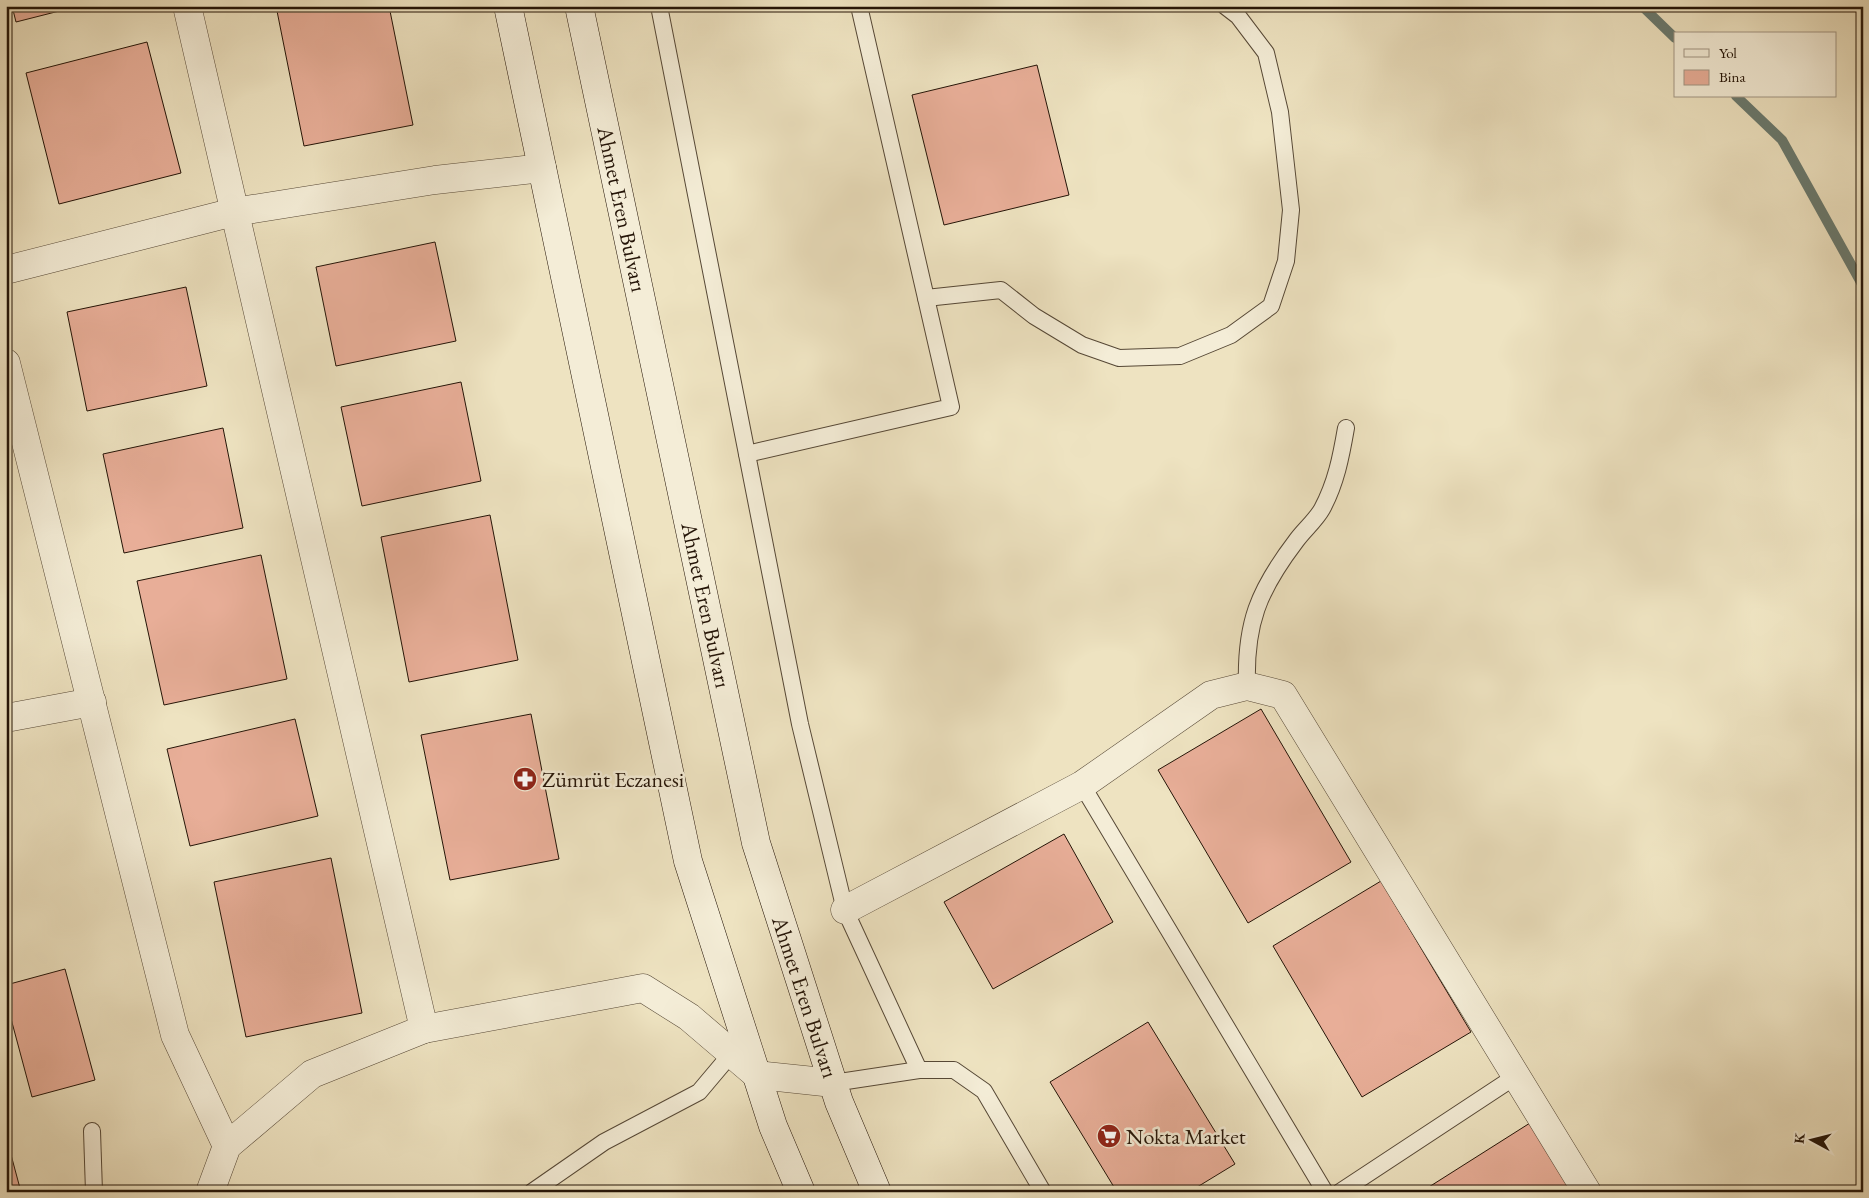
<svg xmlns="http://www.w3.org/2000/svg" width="1869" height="1198" font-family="'EB Garamond',serif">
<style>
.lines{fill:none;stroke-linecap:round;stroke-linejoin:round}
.stream{stroke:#6a7a6f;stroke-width:10}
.building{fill:#e8ae98;stroke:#241407}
.lane-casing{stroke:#564836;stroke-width:18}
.street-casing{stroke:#564836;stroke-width:29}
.secondary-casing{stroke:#241407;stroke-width:29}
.lane{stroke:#f4edd7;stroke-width:16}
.street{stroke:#f4edd7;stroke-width:28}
.secondary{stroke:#f4edd7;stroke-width:28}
.labels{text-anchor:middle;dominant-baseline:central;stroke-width:5;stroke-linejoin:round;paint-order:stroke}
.street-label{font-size:22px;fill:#241407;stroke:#f4edd7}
.poi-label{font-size:22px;fill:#241407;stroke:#f4edd7;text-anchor:start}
</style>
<rect width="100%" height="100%" fill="#eee3c1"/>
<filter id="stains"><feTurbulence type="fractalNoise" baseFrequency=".004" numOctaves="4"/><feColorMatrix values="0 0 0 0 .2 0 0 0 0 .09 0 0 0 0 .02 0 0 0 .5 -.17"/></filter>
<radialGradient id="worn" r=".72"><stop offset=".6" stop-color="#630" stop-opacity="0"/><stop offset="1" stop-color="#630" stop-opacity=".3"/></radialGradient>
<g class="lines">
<g class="stream">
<path d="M 1642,6 L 1675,38"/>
<path d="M 1736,96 L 1782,140 L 1863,286"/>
</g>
</g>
<g class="building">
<path d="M 12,6 L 79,6 L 16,22 Z"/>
<path d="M 276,6 L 389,6 L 413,125 L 304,146 Z"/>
<path d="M 147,42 L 181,173 L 59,204 L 26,73 Z"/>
<path d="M 1037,65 L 1069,195 L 944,225 L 912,95 Z"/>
<path d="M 435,242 L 456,341 L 336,366 L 316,267 Z"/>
<path d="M 186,287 L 207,386 L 87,411 L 67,312 Z"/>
<path d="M 461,382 L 481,481 L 362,506 L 341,407 Z"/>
<path d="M 223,428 L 243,528 L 124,553 L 103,454 Z"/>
<path d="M 490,515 L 518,660 L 409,682 L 381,537 Z"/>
<path d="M 261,555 L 287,679 L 164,705 L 137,581 Z"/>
<path d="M 1261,709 L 1351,862 L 1248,923 L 1158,770 Z"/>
<path d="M 531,714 L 559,859 L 450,880 L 421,735 Z"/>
<path d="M 295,719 L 318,816 L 190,846 L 167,749 Z"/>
<path d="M 1064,834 L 1113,922 L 993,989 L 944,902 Z"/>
<path d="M 331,858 L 362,1013 L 246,1037 L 214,882 Z"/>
<path d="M 1381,881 L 1471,1032 L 1362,1097 L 1273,946 Z"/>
<path d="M 65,969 L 95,1080 L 32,1097 L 6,1000 L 6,985 Z"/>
<path d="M 1148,1022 L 1235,1164 L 1189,1192 L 1117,1192 L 1050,1082 Z"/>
<path d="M 1530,1123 L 1573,1192 L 1421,1192 Z"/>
<path d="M 6,1136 L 21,1192 L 6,1192 Z"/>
</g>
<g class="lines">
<g class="lane-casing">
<g id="lane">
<path d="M 659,6 L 800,724 L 845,910 L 919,1070"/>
<path d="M 926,298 L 1001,290 L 1034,316 L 1082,345 L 1119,358 L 1180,356 L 1231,335 L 1271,306 L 1286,261 L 1291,210 L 1280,112 L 1266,53 L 1238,16 L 1225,6"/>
<path d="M 747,454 L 951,407 L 859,6"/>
<path d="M 1247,686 C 1245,624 1258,591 1296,541 C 1304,530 1316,520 1322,509 C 1336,483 1341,457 1346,428"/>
<path d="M 1082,785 L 1325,1192"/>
<path d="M 833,1083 L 919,1070 L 954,1070 L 984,1091 L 1043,1192"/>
<path d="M 92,1131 L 94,1192"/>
<path d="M 532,1192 L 604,1142 L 699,1092 L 731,1054"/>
<path d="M 1340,1192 L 1516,1076"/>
</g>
</g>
<g class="street-casing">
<g id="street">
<path d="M 187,6 L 424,1029"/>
<path d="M 6,270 L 234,212 L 435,180 L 542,168"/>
<path d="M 6,363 L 175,1035 L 227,1146"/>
<path d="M 6,718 L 92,702"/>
<path d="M 845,910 L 1082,785 L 1211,695 L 1247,686 L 1283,695 L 1587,1192"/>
<path d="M 210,1192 L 227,1146 L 312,1074 L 424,1029 L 643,988 L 689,1017 L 757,1075 L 833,1083"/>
</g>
</g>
<g class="secondary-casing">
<g id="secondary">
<path d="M 508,6 L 688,861 L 773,1126 L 801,1192"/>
<path d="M 579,6 L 756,843 L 839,1102 L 877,1192"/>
</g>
</g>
<use href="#lane" class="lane"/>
<use href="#street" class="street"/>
<use href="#secondary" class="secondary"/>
</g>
<defs>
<g id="pharmacy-disc" transform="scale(1.25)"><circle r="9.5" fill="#8f2418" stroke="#f4edd7"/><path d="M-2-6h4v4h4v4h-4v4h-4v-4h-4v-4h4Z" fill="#fff"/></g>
<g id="supermarket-disc" transform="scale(1.25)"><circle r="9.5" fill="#8f2418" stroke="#f4edd7"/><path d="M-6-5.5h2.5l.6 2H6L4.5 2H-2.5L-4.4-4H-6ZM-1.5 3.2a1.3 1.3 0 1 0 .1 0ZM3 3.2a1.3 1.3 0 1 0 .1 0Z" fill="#fff"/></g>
</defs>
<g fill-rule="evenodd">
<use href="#pharmacy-disc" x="525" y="779"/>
<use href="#supermarket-disc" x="1109" y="1136"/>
</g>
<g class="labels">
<g class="street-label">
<text transform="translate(622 209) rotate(78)">Ahmet Eren Bulvarı</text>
<text transform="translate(706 605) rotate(78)">Ahmet Eren Bulvarı</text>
<text transform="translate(805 997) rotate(72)">Ahmet Eren Bulvarı</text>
</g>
<g class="poi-label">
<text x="542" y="779">Zümrüt Eczanesi</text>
<text x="1126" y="1136">Nokta Market</text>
</g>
</g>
<rect width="1869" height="1198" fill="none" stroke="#eee3c1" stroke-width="25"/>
<rect x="8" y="8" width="1854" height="1183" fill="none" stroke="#241407" stroke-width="2.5"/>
<rect x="12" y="12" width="1844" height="1173" fill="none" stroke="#241407"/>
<rect x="1674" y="32" width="162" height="65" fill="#f4edd7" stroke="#a19684"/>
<rect x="1684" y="49" width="25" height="8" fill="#f4edd7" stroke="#a19684"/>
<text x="1719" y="58" font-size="15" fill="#241407">Yol</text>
<rect x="1684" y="70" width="25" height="15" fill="#e8ae98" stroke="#a19684"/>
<text x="1719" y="82" font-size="15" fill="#241407">Bina</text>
<g transform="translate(1812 1140) rotate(277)" stroke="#f4edd7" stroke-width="4" paint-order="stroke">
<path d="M0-4L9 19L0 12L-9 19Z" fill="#241407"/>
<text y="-8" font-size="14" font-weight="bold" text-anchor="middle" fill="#241407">K</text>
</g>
<rect width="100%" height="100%" filter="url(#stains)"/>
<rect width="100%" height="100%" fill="url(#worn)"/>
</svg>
